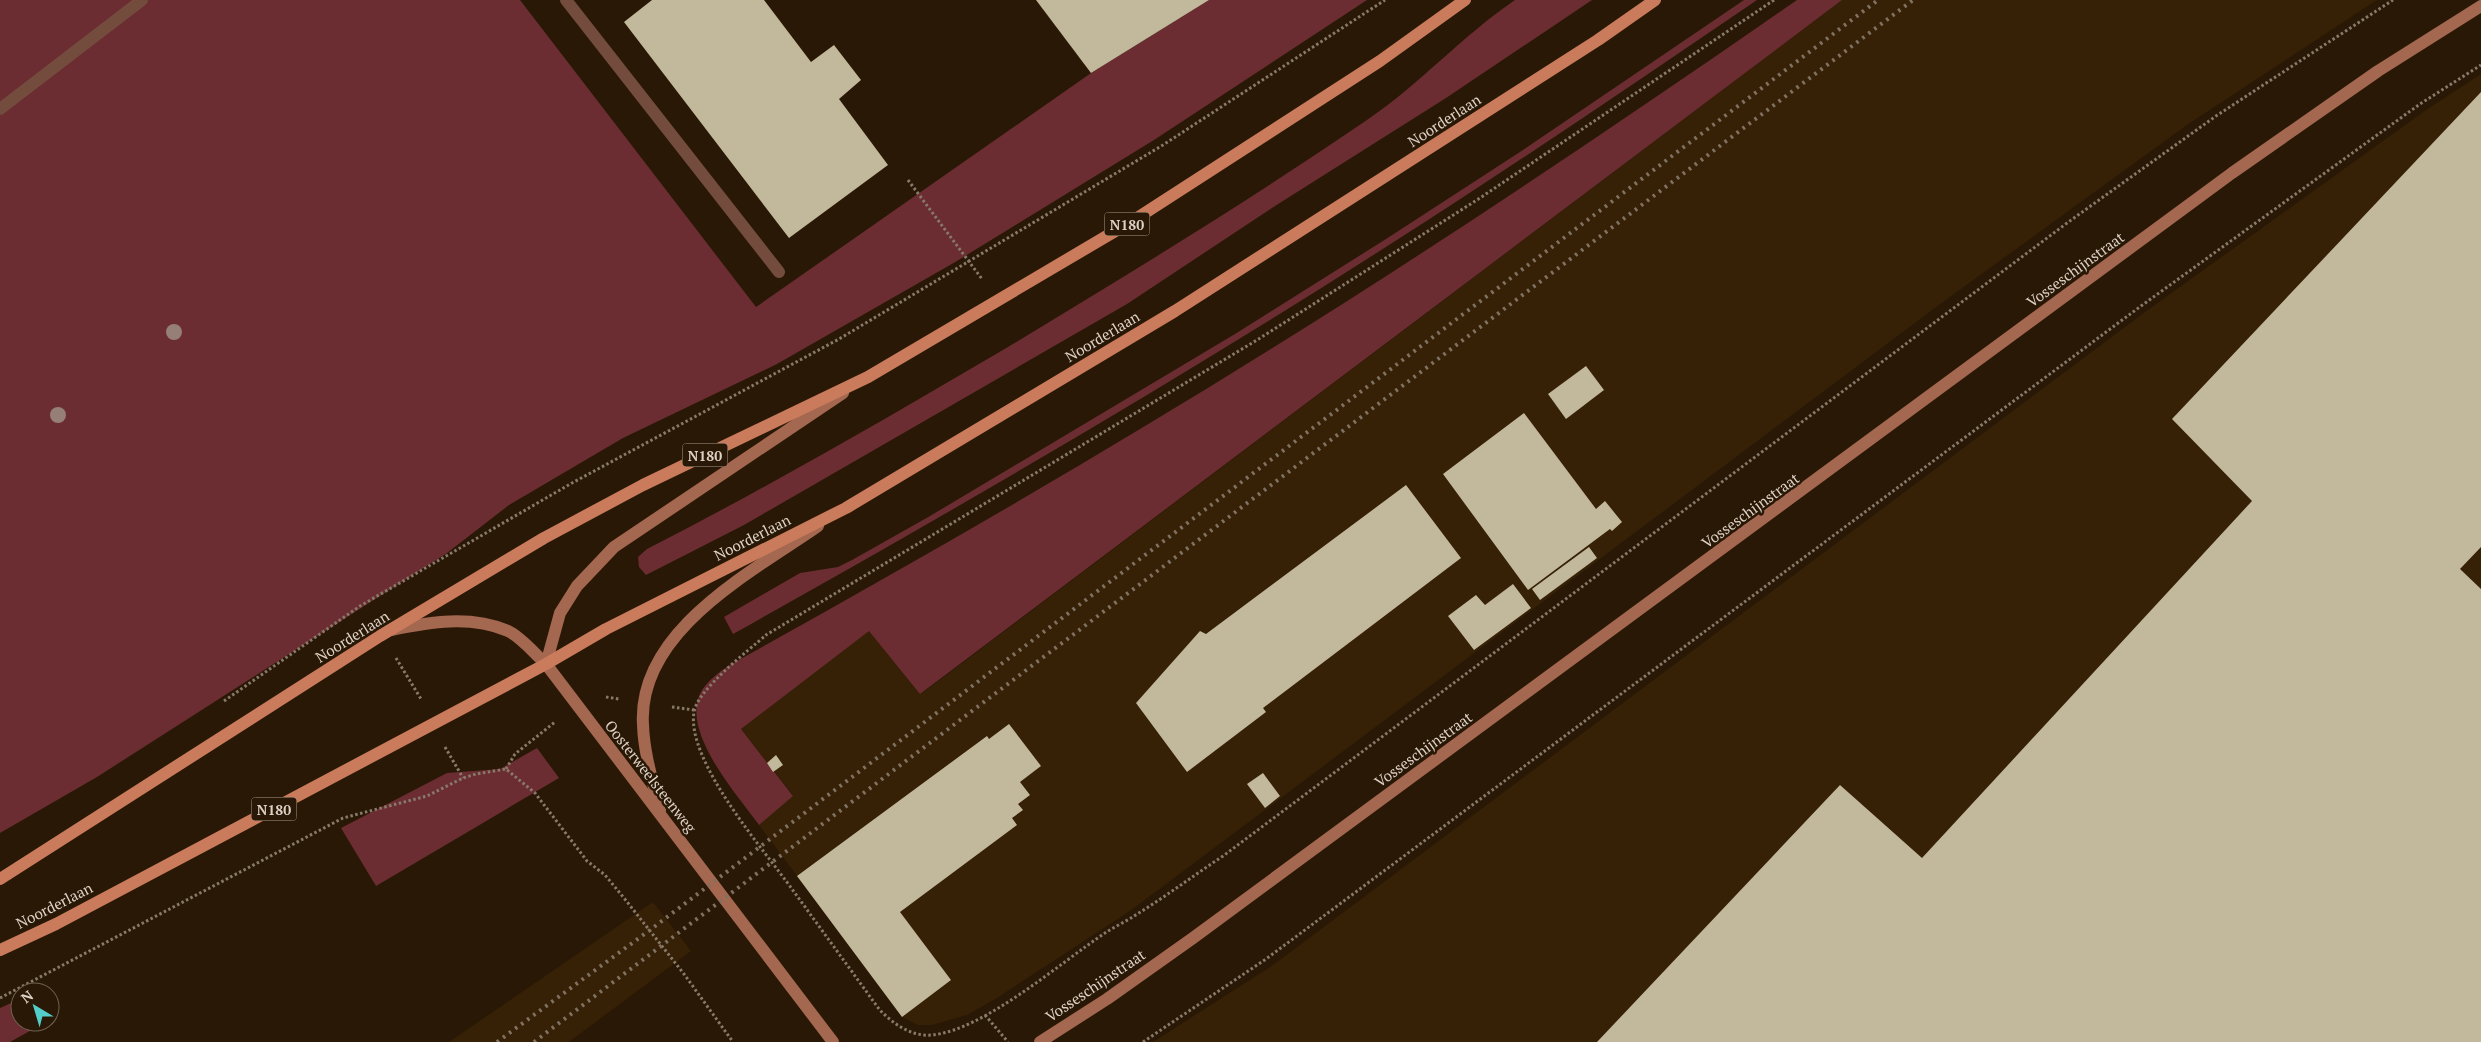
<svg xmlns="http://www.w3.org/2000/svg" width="2481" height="1042" font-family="'PT Serif',serif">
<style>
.built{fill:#362006}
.green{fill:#6b2d32}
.building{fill:#c2b89b}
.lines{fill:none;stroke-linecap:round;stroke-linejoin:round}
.path{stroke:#887a6b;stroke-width:3;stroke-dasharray:2.5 2.5;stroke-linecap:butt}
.lane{stroke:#734c3d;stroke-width:12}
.secondary{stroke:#a4674f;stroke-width:12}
.primary{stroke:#ca7b5c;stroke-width:12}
.rail{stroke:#807263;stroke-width:4;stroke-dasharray:2.5 5;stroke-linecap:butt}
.tree{fill:#967f77}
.labels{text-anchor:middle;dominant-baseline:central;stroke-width:5;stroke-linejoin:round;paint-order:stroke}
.shield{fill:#291805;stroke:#a89a8d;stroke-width:1}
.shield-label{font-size:14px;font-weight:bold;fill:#ded2c7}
.street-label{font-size:15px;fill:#ded2c7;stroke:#291805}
</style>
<rect width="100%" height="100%" fill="#291805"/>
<g class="built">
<path d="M 1842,0 L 2377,0 L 2187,125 L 1943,302 L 1130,911 L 997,998 L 967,1015 L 932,1025 L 918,1025 L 902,1017 L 759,825 L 793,795 L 741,729 L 869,630 L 921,694 Z"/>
<path d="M 2481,74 L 2481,1042 L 1153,1042 L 1273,965 L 2145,312 L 2426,110 Z"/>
<path d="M 653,902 L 691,951 L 569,1042 L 449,1042 Z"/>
</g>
<g class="green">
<path d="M 0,0 L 520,0 L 756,307 L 1091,73 L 1209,0 L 1367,0 L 1154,140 L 957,261 L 777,364 L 623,438 L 509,505 L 447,553 L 97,777 L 0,833 Z"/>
<path d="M 1515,0 L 1592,0 L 1446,98 L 1275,206 L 1127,304 L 744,525 L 646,575 L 639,567 L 638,557 L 647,549 C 770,486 889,417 1008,347 C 1129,274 1250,200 1367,120 C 1420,84 1462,36 1515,0 Z"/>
<path d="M 1744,0 L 1757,0 C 1635,83 1513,166 1389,245 C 1175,382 955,510 733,634 L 724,617 L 800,573 L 838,567 L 852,560 L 930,516 L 1235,334 L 1386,239 L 1523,150 Z"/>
<path d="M 1797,0 L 1842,0 L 920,694 L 869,631 L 741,729 L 793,796 L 759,825 C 737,794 678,730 702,690 C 709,680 718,673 728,666 C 868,588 1008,509 1145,426 C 1367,293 1584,148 1797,0 Z"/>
<path d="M 537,748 L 559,778 L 376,886 L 341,828 L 447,773 L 500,769 Z"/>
<path d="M 20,999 L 20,1022 L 46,1022 L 10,1042 L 0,1042 L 0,1008 Z"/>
</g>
<g class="building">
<path d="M 652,0 L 764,0 L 811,62 L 834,45 L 861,80 L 839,99 L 888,165 L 789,238 L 624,22 Z"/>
<path d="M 1036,0 L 1209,0 L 1091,73 Z"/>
<path d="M 2481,92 L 2481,547 L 2460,569 L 2481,589 L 2481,1042 L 1597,1042 L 1840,785 L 1922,858 L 2252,501 L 2172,419 Z"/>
<path d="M 1586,366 L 1604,390 L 1566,419 L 1548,394 Z"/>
<path d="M 1524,413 L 1596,509 L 1605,501 L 1622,522 L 1612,531 L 1610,529 L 1528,590 L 1443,474 Z"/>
<path d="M 1406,485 L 1461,558 L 1263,708 L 1266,712 L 1187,772 L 1136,703 L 1200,631 L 1206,634 Z"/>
<path d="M 1589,547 L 1597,558 L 1540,600 L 1532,589 Z"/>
<path d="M 1513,584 L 1531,608 L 1474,650 L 1448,616 L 1476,595 L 1485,605 Z"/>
<path d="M 1009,724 L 1041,766 L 1020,782 L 1030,795 L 1018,804 L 1023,810 L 1012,818 L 1017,825 L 900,912 L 951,980 L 902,1017 L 797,876 L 987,736 L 989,739 Z"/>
<path d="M 776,755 L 783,765 L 773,772 L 767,763 Z"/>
<path d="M 1263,773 L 1280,796 L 1265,808 L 1247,784 Z"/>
</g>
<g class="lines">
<g class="path">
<path d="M 1774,0 L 1480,198 L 1257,340 L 766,635 C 749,650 697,690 694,712 C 686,761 764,850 792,889 C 821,929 850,969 879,1009 C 892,1023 911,1037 932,1035 C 984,1030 1060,963 1105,933 C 1114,927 1125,922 1134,916 C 1165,897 1193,876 1223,856 L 2067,223 L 2216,116 L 2393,0"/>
<path d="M 908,180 L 982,279"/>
<path d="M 396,658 L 421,699"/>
<path d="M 606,697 L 619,699"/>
<path d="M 224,701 L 360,606 L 572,483 L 839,339 L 1163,145 L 1385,0"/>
<path d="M 672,707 L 694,710"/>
<path d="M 445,747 L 463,778"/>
<path d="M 506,769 L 515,754 L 555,722"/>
<path d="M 0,998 L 343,818 L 427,796 L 463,778 L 476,774 L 506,769 L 535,793 L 587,861 L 605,875 L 624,898 L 684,974 L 733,1042"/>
<path d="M 985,1015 L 1008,1042"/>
<path d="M 1143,1042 L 1266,959 L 2141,306 L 2420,104 L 2481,65"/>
</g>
<g class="lane">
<path d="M 566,0 L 779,272"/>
<path d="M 0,109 L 142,0"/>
</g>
<g class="secondary">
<path d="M 391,630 C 430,622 470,615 508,631 C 521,637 535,654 546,664 L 833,1042"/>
<path d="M 546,664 L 560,613 L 577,586 L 614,547 L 843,393"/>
<path d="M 660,810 C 653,782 644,754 643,725 C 637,631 752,572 818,526"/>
<path d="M 1040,1042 L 1107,999 L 1193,938 L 2232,173 L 2378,71 L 2481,6"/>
</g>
<g class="primary">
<path d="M 0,879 L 380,636 L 544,538 L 643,485 L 868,377 L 1134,220 L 1380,61 L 1465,0"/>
<path d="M 0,950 L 56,924 L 546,664 L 606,629 L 846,508 L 1175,311 L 1598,40 L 1655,0"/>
</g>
<g class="rail">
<path d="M 497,1042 L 650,930 L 1878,0"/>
<path d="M 534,1042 L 1913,0"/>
</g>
</g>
<g class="tree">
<circle cx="174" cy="332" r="8"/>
<circle cx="58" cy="415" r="8"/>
</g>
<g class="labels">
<g class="shield">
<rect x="1104.5" y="212.5" width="45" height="23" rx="4"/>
<rect x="682.5" y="443.5" width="45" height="23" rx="4"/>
<rect x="251.5" y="797.5" width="45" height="23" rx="4"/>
</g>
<g class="shield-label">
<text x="1127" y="224">N180</text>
<text x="705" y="455">N180</text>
<text x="274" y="809">N180</text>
</g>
<g class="street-label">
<text transform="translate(1444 120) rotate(-33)">Noorderlaan</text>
<text transform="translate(2075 269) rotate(-36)">Vosseschijnstraat</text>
<text transform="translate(1102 336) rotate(-31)">Noorderlaan</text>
<text transform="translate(1750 510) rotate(-36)">Vosseschijnstraat</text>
<text transform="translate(752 537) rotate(-27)">Noorderlaan</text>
<text transform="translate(352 636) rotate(-32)">Noorderlaan</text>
<text transform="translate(1423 749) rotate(-36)">Vosseschijnstraat</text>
<text transform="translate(651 776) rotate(52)">Oosterweelsteenweg</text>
<text transform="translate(54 905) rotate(-27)">Noorderlaan</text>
<text transform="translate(1095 985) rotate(-34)">Vosseschijnstraat</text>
</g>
</g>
<g transform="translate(35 1007) rotate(322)"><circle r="24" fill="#291805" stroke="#716253"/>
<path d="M0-4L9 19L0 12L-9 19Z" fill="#53cdc9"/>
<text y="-8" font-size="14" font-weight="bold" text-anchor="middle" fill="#ded2c7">N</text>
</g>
</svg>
